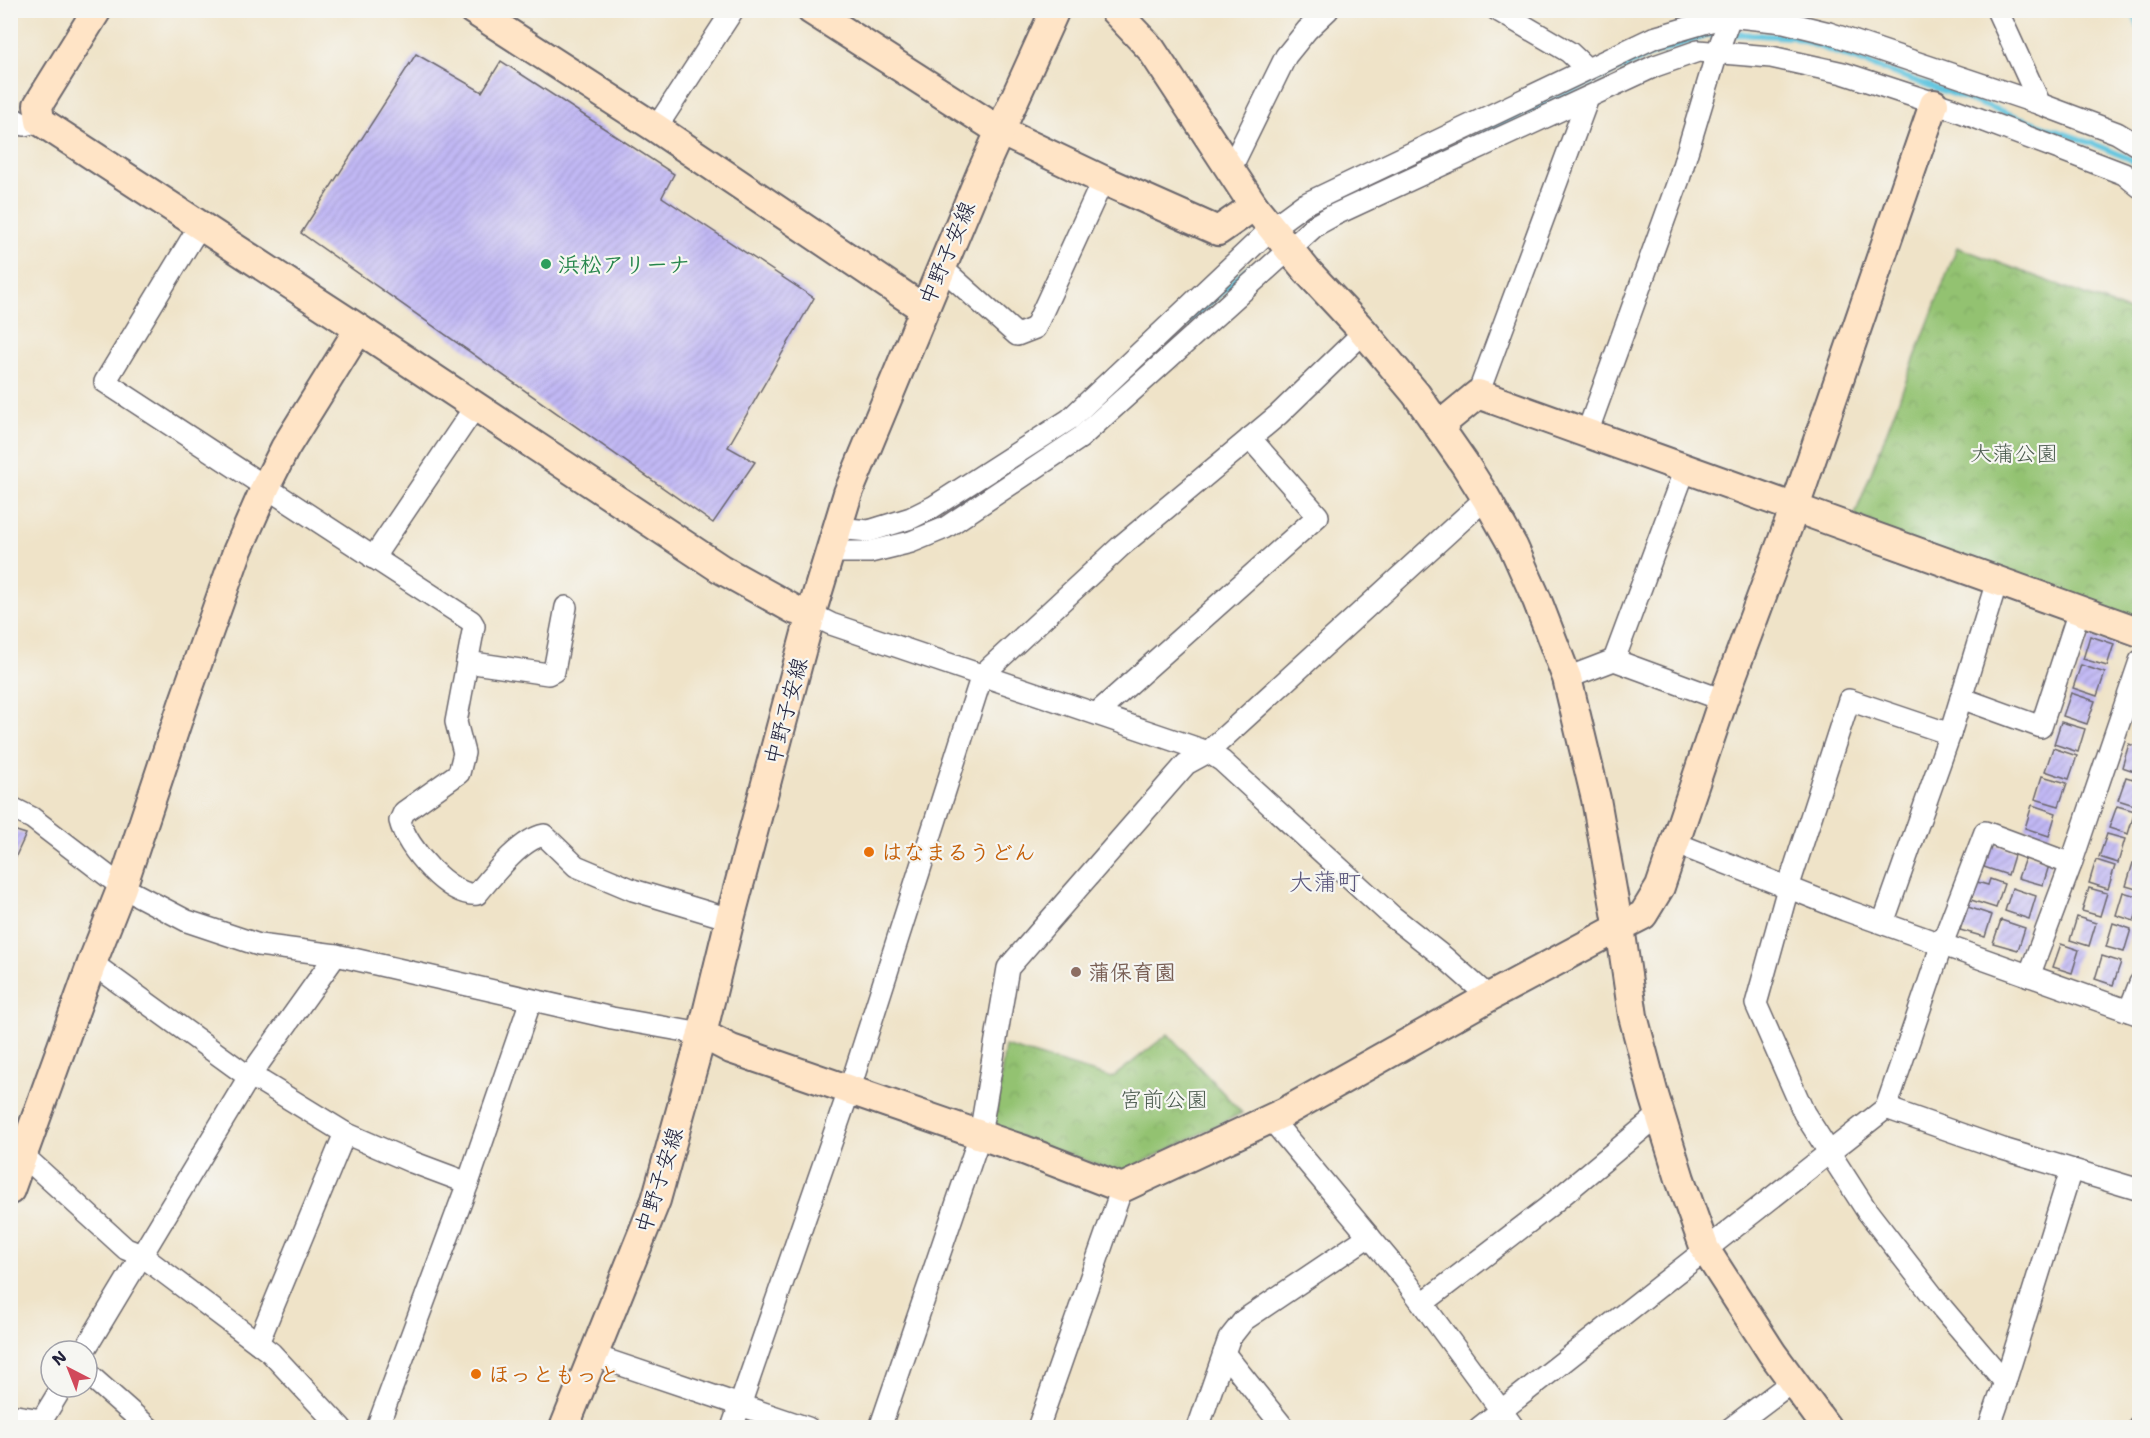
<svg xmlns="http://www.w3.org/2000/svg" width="2150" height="1438" font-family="'Shantell Sans','Klee One',sans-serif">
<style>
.park{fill:url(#park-crowns);stroke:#5a7256;stroke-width:1.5}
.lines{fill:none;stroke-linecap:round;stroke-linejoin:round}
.stream{stroke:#62c6e0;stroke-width:6}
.building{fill:url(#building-hatch)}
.street-casing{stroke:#6a666c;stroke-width:24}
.secondary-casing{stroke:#6a666c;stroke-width:32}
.street{stroke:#fff;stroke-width:21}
.secondary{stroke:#ffe4c6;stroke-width:28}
.leisure-dot{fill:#2e9e5b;stroke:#f6f6f2;stroke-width:2}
.food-dot{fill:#e8710a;stroke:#f6f6f2;stroke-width:2}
.education-dot{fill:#8d6e63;stroke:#f6f6f2;stroke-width:2}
.labels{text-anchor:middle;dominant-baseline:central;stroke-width:4.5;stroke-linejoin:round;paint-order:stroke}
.street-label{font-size:22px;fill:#22223b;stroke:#f6f6f2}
.leisure-label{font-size:22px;font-weight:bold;fill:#27864d;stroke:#f6f6f2;text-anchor:start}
.park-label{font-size:22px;fill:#4a5a4e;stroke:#f6f6f2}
.food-label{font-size:22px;font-weight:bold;fill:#c56008;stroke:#f6f6f2;text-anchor:start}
.education-label{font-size:22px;font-weight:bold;fill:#785e54;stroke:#f6f6f2;text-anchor:start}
.neighbourhood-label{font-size:24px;fill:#5a567c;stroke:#f6f6f2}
</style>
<defs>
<pattern id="park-crowns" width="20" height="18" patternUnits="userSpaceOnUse" patternTransform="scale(1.5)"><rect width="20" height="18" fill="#93c271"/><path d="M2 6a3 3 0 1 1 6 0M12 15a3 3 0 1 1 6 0" fill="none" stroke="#7ea663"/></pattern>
<pattern id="building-hatch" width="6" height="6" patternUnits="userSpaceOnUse" patternTransform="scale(1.5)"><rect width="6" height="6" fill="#c1b8f4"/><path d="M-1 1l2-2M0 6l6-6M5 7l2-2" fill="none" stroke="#a69ed2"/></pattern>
</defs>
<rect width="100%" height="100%" fill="#f6f6f2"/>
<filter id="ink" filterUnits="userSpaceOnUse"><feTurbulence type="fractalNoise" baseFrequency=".0167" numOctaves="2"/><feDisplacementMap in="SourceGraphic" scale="12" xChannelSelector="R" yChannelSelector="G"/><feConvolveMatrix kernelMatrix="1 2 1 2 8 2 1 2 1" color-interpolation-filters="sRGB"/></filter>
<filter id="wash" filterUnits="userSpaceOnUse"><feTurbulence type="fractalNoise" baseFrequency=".008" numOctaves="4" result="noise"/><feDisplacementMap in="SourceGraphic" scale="24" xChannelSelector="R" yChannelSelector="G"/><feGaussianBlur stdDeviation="1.35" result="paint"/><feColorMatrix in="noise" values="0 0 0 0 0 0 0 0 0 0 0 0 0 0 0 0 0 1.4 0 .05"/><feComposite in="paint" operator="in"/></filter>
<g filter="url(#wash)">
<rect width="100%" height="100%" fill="#efe3c8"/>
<g class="park">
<path d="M 1957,247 L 2139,315 L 2140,623 L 1850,528 Z"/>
<path d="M 1168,1034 L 1242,1113 L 1121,1173 L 994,1128 L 1005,1046 L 1112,1078 Z"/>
</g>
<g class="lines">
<g class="stream">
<path d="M 2132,10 L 2140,29"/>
<path d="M 1336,201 L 1648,56 L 1708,35 L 1741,34 L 1792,37 L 2099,146 L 2130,159 L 2140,166"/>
<path d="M 1308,217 L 1319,209"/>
<path d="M 1151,357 L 1249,267"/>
<path d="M 950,508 L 1017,465"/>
<path d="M 882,537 L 899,534 L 915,527"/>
</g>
</g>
<g id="blocks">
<g class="building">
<path d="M 416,54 L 482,92 L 501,61 L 674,174 L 662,197 L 814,298 L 728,447 L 755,462 L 713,523 L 301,233 Z"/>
<path d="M 2090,636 L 2114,644 L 2107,666 L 2083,659 Z"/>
<path d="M 2081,665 L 2105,673 L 2097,696 L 2073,688 Z"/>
<path d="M 2071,693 L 2095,701 L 2087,724 L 2063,716 Z"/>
<path d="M 2061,722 L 2085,729 L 2078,752 L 2054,744 Z"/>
<path d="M 2129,744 L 2140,748 L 2140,773 L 2122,767 Z"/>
<path d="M 2053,748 L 2077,756 L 2069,779 L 2045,771 Z"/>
<path d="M 2042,776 L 2067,783 L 2059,806 L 2035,799 Z"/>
<path d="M 2126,777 L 2140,781 L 2140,797 L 2137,806 L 2118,800 Z"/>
<path d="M 2032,805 L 2056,813 L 2049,836 L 2025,828 Z"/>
<path d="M 2117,806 L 2135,811 L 2128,834 L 2109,828 Z"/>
<path d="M 10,829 L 26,834 L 10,869 Z"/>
<path d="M 2107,834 L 2125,839 L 2118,863 L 2099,857 Z"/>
<path d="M 1991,844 L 2015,852 L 2008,875 L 1984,867 Z"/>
<path d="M 2026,855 L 2050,862 L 2043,885 L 2018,878 Z"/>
<path d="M 2096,860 L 2115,866 L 2108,889 L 2089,883 Z"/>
<path d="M 2133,863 L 2140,865 L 2140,890 L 2126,886 Z"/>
<path d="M 1990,879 L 2004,884 L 1996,908 L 1971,900 L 1977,882 L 1988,885 Z"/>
<path d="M 2012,888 L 2036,896 L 2029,919 L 2005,911 Z"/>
<path d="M 2089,888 L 2107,893 L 2100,916 L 2082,911 Z"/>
<path d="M 2123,892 L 2140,897 L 2140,905 L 2134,921 L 2116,915 Z"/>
<path d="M 1968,907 L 1992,915 L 1985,937 L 1960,930 Z"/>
<path d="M 2077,917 L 2096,923 L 2089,946 L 2070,940 Z"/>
<path d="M 2001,920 L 2025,928 L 2018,950 L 1993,943 Z"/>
<path d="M 2113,923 L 2131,929 L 2124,952 L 2106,947 Z"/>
<path d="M 2061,944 L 2079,950 L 2072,973 L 2053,967 Z"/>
<path d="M 2102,956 L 2121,962 L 2113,985 L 2095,979 Z"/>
</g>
</g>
</g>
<g filter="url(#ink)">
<use href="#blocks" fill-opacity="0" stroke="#6a666c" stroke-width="1.5"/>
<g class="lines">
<g class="street-casing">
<g id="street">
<path d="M 1497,10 L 1569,52 L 1586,68"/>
<path d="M 1997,10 L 2040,104 L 2117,133 L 2140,147"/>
<path d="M 10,116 L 24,125 L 40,121"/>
<path d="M 656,128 L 733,10"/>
<path d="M 1231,168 L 1286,56 L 1307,30 L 1328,10"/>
<path d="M 200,225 L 105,382 L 471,621 L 474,626 L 456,722 L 464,753 L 459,773 L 404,812 L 400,821 C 406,847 449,897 477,894 C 492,876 521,839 544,835 L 576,866 L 633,890 L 730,919"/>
<path d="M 941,267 L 1017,335 L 1035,328 L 1103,180"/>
<path d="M 1478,394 L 1588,98"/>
<path d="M 1587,433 L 1679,179 L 1717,53 L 1728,23 L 1728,16 L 1733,10"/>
<path d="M 837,528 L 869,531 L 911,518 L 933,507 L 1070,419 L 1273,227 L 1303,205 L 1653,38 L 1728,16 L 1784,22 L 1829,33 L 2040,104"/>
<path d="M 829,552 L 870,552 L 911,542 L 945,528 L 1080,438 L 1316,225 L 1334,215 L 1655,66 L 1698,51 L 1771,57 L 1843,73 L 1953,109 L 2059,149 L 2124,174 L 2140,187"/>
<path d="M 373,558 L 475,407"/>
<path d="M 1997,581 L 1950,734 L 1849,700 L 1788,888 L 1756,1004 L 1804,1113 L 1867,1211 L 1943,1309 L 2005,1382"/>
<path d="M 811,614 L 831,624 L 1208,752 L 1222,761 L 1393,917 L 1445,958 L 1489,997"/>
<path d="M 1614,660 L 1685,469"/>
<path d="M 467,662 L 548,674 L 554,671 L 566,607"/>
<path d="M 1567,678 L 1614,660 L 1723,700"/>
<path d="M 1961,698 L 2041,727 L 2079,611"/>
<path d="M 1097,713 L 1318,516 L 1250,438"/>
<path d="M 10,807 L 32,818 L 122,887 L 187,921 L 259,945 L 336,955 L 612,1018 L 702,1034"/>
<path d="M 1675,843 L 1845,910 L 2140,1015"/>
<path d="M 1883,923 L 1950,734"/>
<path d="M 92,963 L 249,1077 L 262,1082 L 345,1133 L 412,1162 L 468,1183"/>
<path d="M 2029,976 L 2071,864"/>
<path d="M 2129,1011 L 2140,983"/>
<path d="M 1886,1108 L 1942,944 L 1985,832 L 2071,864 L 2140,661"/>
<path d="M 1271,1119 L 1403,1277 L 1514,1428"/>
<path d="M 24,1156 L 126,1249 L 141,1255 L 271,1353 L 341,1428"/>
<path d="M 1423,1303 L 1547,1208 L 1660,1114"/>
<path d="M 258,1343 L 345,1133"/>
<path d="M 84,1351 L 249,1077 L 336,955"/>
<path d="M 1224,1353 L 1284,1428"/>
<path d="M 595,1356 L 808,1428"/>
<path d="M 87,1373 L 149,1428"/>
<path d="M 10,1415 L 42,1420 L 62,1387"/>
<path d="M 377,1428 L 468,1183 L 531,1000"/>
<path d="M 732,1428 L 849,1091 L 982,675 L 1121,546 L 1278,415 L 1364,332"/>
<path d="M 880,1428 L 980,1135 L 1008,968 L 1186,764 L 1208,752 L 1486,498"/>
<path d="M 1038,1428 L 1122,1188"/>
<path d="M 1198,1428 L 1229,1339 L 1244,1320 L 1369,1236"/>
<path d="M 1479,1428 L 1886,1108 L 2003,1149 L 2140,1190"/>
<path d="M 1731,1428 L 1793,1381"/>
<path d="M 1989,1428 L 2005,1382 L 2071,1170"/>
<path d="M 2139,1428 L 2140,1425"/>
</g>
</g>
<g class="secondary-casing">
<g id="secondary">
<path d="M 97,10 L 38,105 L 40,121 L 359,329 L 721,569 L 795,610 L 811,614"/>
<path d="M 473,10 L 656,128 L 924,309"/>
<path d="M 811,10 L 1000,131 L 1103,180 L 1218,231 L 1254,206"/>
<path d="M 1114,10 L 1151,49 L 1254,206 L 1307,271 L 1364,332 L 1416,394 L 1464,463 L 1486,498 L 1513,546 L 1537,600 L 1567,678 L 1596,799 L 1617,918 L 1620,927 L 1633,1016 L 1654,1095 L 1680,1179 L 1705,1249 L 1772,1353 L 1827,1428"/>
<path d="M 1439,426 L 1478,394 C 1699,473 1919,553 2140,632"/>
<path d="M 702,1034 L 731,1049 L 1024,1150 L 1122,1188 L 1285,1112 L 1489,997 L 1620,927 L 1643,915 L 1660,887 L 1723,700 L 1795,507 L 1934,104"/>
<path d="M 10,1190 L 92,963 L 122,887 L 184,701 L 237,552 L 266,486 L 285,448 L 359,329"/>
<path d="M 564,1428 L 656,1200 L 702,1034 L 730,919 L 811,614 L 848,493 L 982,171 L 1055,10"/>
</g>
</g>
<use href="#street" class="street"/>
<use href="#secondary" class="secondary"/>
</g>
</g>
<circle class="leisure-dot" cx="546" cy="264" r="6"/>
<g class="food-dot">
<circle cx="869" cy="852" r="6"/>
<circle cx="476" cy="1374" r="6"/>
</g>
<circle class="education-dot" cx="1076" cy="972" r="6"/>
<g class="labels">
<g class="street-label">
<text transform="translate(947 253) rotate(-67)">中野子安線</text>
<text transform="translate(786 711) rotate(-75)">中野子安線</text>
<text transform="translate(659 1180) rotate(-72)">中野子安線</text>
</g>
<g class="leisure-label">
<text x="558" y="264">浜松アリーナ</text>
</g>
<g class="park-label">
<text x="2014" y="453">大蒲公園</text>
<text x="1164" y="1099">宮前公園</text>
</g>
<g class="food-label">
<text x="881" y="852">はなまるうどん</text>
<text x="488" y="1374">ほっともっと</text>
</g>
<g class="education-label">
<text x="1088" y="972">蒲保育園</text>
</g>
<g class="neighbourhood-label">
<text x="1325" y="882">大蒲町</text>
</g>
</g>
<rect width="2150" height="1438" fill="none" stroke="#f6f6f2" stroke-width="36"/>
<g transform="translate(69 1369) rotate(318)"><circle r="28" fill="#f6f6f2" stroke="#a1a1a9" stroke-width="1.5"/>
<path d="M0-4.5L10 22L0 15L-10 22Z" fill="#d1495b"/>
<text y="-9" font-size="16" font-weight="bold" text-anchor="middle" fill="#22223b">N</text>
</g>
</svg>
